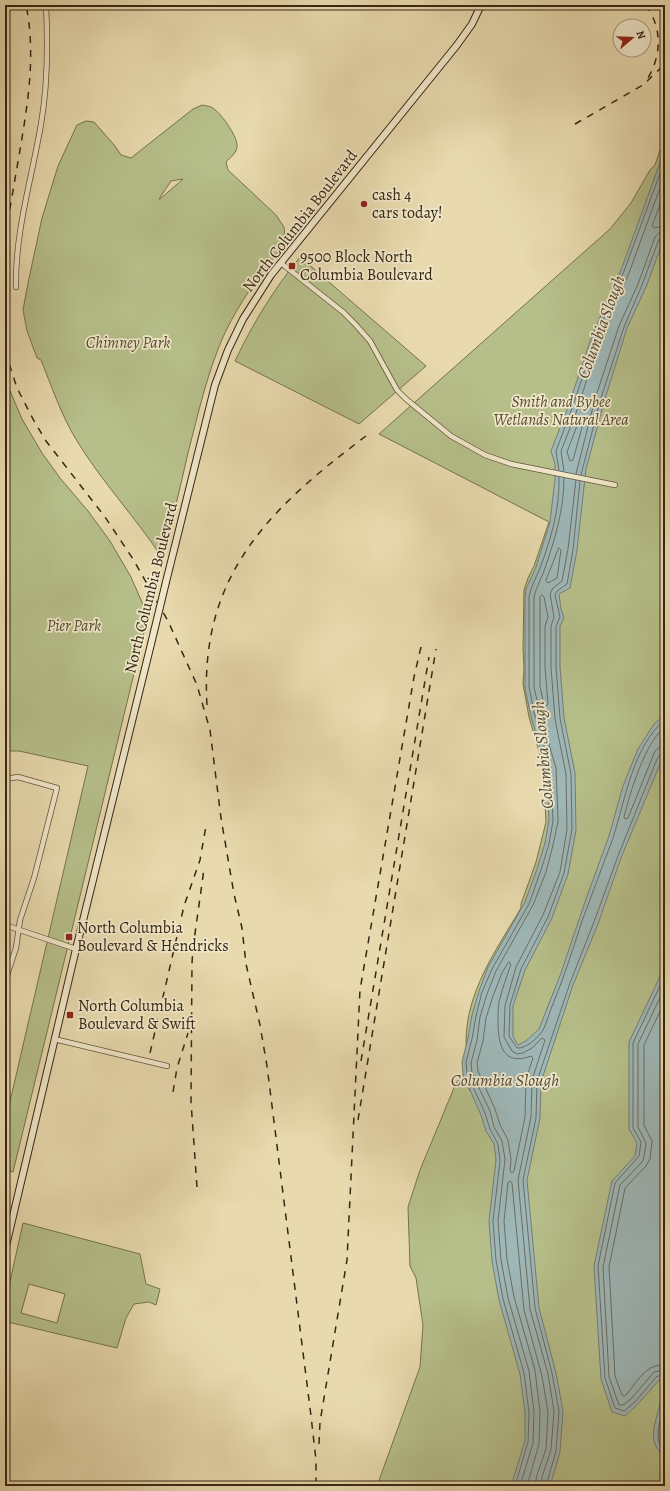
<svg xmlns="http://www.w3.org/2000/svg" width="670" height="1491" font-family="Alegreya,serif">
<style>
.green{fill:#b6bf8a;stroke:#76724e;fill-rule:evenodd}
.water{fill:#9eb7b7;stroke:#757d75}
.lines{fill:none;stroke-linecap:round;stroke-linejoin:round}
.shore{stroke:#6a6e64;stroke-width:1}
.street-casing{stroke:#635339;stroke-width:6}
.secondary-casing{stroke:#372612;stroke-width:8}
.street{stroke:#f0e7ca;stroke-width:4.5}
.secondary{stroke:#f0e7ca;stroke-width:6}
.rail{stroke:#372612;stroke-width:1.5;stroke-dasharray:7 7;stroke-linecap:butt}
.secondary-bridge-casing{stroke:#372612;stroke-width:8;stroke-linecap:butt}
.secondary-bridge{stroke:#f0e7ca;stroke-width:6}
.poi-dot{fill:#8f2418;stroke:#f0e7ca;stroke-width:1.5}
.labels{text-anchor:middle;dominant-baseline:central;stroke-width:3.5;stroke-linejoin:round;paint-order:stroke}
.poi-label{font-size:16px;fill:#372612;stroke:#f0e7ca;text-anchor:start}
.street-label{font-size:16px;fill:#372612;stroke:#f0e7ca}
.park-label{font-size:16px;font-style:italic;fill:#574c30;stroke:#f0e7ca}
.water-label{font-size:17px;font-style:italic;fill:#514a3b;stroke:#f0e7ca}
</style>
<rect width="100%" height="100%" fill="#e8daae"/>
<filter id="stains"><feTurbulence type="fractalNoise" baseFrequency=".005" numOctaves="4"/><feColorMatrix values="0 0 0 0 .2 0 0 0 0 .09 0 0 0 0 .02 0 0 0 .5 -.17"/></filter>
<radialGradient id="worn" r=".72"><stop offset=".6" stop-color="#630" stop-opacity="0"/><stop offset="1" stop-color="#630" stop-opacity=".3"/></radialGradient>
<g class="green">
<path d="M 202,105 C 205,106 209,106 211,107 C 220,111 238,137 237,146 C 237,153 230,158 226,162 L 228,170 L 276,215 L 284,227 L 285,237 L 282,240 L 285,243 C 261,273 239,302 223,337 C 207,374 198,414 188,453 C 180,489 171,524 163,559 C 136,518 102,482 77,441 C 61,415 52,387 41,360 L 37,358 L 27,331 L 23,310 L 28,283 L 42,218 L 58,166 L 77,125 L 86,121 L 94,122 L 115,146 L 121,155 L 131,158 L 193,109 ZM 183,179 L 160,199 L 159,199 L 171,181 Z"/>
<path d="M 665,135 L 665,1486 L 377,1486 L 420,1367 L 423,1325 L 416,1278 L 410,1266 L 408,1207 L 420,1170 L 456,1083 L 463,1074 L 470,1091 C 469,1075 466,1058 466,1042 C 466,992 496,950 521,908 L 521,904 L 536,862 L 546,822 L 543,765 L 529,717 L 523,684 L 524,669 L 523,649 L 524,590 L 528,578 L 534,566 L 549,522 L 379,434 L 610,229 L 631,203 L 650,170 L 655,165 Z"/>
<path d="M 300,257 L 426,366 L 359,424 L 235,361 C 253,323 274,289 300,257 Z"/>
<path d="M 5,379 L 22,419 L 42,453 L 60,478 L 88,511 L 110,541 L 131,577 L 148,616 L 13,1172 L 5,1170 L 5,1123 L 88,766 L 19,751 L 5,751 Z"/>
<path d="M 23,1223 L 140,1254 L 146,1284 L 160,1289 L 156,1305 L 149,1302 L 134,1304 L 126,1318 L 117,1348 L 8,1322 L 5,1304 ZM 29,1284 L 65,1294 L 57,1323 L 21,1313 Z"/>
</g>
<g class="water">
<path d="M 665,149 L 665,236 L 646,287 L 627,328 L 604,402 L 586,469 L 577,550 L 570,588 L 559,594 L 561,609 L 564,618 L 560,626 L 560,667 L 564,718 L 575,773 L 576,830 L 568,874 L 552,918 L 525,970 L 513,1006 L 513,1036 L 518,1045 L 526,1041 L 539,1029 L 561,973 L 585,902 L 609,836 L 623,786 L 638,749 L 654,724 L 665,715 L 665,752 L 621,858 L 598,924 L 573,985 L 541,1082 L 540,1118 L 527,1180 L 539,1308 L 556,1373 L 563,1411 L 560,1452 L 550,1486 L 511,1486 L 525,1441 L 525,1412 L 520,1374 L 499,1300 L 492,1261 L 489,1221 L 496,1160 L 494,1144 L 486,1131 L 481,1115 L 463,1074 L 462,1062 L 468,1038 L 472,1015 L 479,991 L 488,967 L 525,902 L 537,869 L 545,843 L 549,820 L 547,769 L 531,717 L 525,688 L 525,597 L 526,589 L 536,567 L 550,522 L 555,479 L 555,464 L 551,451 L 567,410 L 593,333 L 621,270 Z"/>
<path d="M 665,966 L 665,1457 C 637,1435 670,1406 660,1379 L 637,1405 L 625,1416 L 612,1412 L 601,1379 L 594,1266 L 612,1181 L 635,1156 L 637,1143 L 629,1129 L 629,1042 Z"/>
</g>
<g class="lines">
<g class="shore">
<path d="M 665,191 L 652,226 L 655,228 L 665,225"/>
<path d="M 582,417 L 584,420 L 573,460 L 570,461 L 567,452 L 580,418 Z"/>
<path d="M 559,470 L 556,451 L 571,411 L 597,334 L 624,271 L 665,160"/>
<path d="M 564,471 L 561,451 L 576,413 L 601,336 L 629,273 L 665,174"/>
<path d="M 576,474 L 595,399 L 619,326 L 638,284 L 655,237 L 659,233 L 665,231"/>
<path d="M 581,475 L 600,401 L 624,327 L 642,285 L 659,239 L 662,237 L 665,236"/>
<path d="M 580,481 L 573,550 L 567,584 L 557,591 L 555,595 L 560,617 L 556,626 L 556,667 L 560,718 L 571,774 L 572,829 L 564,873 L 548,917 L 521,969 L 510,1005 L 509,1036 L 517,1048 C 526,1049 538,1038 543,1030 C 547,1022 549,1013 553,1004 C 564,977 573,949 582,921 C 592,893 603,866 613,838 C 625,801 633,745 665,720"/>
<path d="M 559,548 L 561,550 L 557,578 L 548,583 L 546,581 Z"/>
<path d="M 542,595 L 544,597 L 548,617 L 545,626 L 545,667 L 548,704 L 546,706 L 544,705 L 540,686 L 540,597 Z"/>
<path d="M 665,727 C 645,742 630,793 624,817 L 625,819 L 628,818 L 655,751 L 660,747 L 665,746"/>
<path d="M 509,962 L 511,964 C 507,976 502,989 499,1002 C 498,1008 498,1015 498,1021 C 498,1043 502,1067 531,1056 L 533,1058 L 526,1079 L 525,1117 L 514,1171 L 512,1173 L 510,1171 L 511,1159 L 508,1140 L 500,1125 L 495,1109 L 478,1071 L 477,1063 L 483,1041 L 486,1018 L 493,996 L 502,973 Z"/>
<path d="M 665,975 L 633,1043 L 633,1128 L 641,1142 L 639,1156 L 615,1183 L 598,1266 L 605,1378 L 615,1408 L 624,1411 L 635,1402 L 657,1376 L 662,1376 L 665,1380"/>
<path d="M 665,987 L 638,1044 L 638,1127 L 646,1143 L 644,1157 L 642,1162 L 620,1185 L 603,1267 L 609,1377 L 619,1405 L 623,1405 L 631,1399 L 654,1372 L 660,1371 L 665,1372"/>
<path d="M 665,1001 L 644,1045 L 644,1125 L 652,1141 L 650,1159 L 646,1166 L 625,1188 L 609,1267 L 615,1376 L 622,1395 L 624,1396 L 627,1394 C 636,1383 648,1361 665,1366"/>
<path d="M 665,1405 C 660,1419 652,1441 665,1452"/>
<path d="M 515,1486 L 528,1442 L 529,1412 L 524,1373 L 503,1299 L 496,1260 L 493,1221 L 500,1161 L 498,1144 L 490,1129 L 485,1113 L 467,1074 L 466,1062 L 472,1039 L 476,1016 L 482,992 L 492,969 L 529,904 L 541,870 L 549,844 L 553,821 L 551,769 L 535,716 L 529,687 L 529,597 C 531,586 536,578 540,568 C 551,539 560,508 559,477"/>
<path d="M 520,1486 L 533,1443 L 534,1412 L 529,1371 L 508,1298 L 501,1260 L 498,1221 L 505,1159 L 502,1141 L 494,1127 L 490,1111 L 472,1073 L 471,1063 L 477,1040 L 480,1017 L 487,994 L 496,971 L 533,905 L 546,872 L 553,845 L 558,821 L 556,768 L 540,714 L 534,687 L 534,597 C 536,587 542,578 545,568 C 555,539 564,509 564,478"/>
<path d="M 527,1486 L 539,1444 L 540,1412 L 535,1370 L 514,1297 L 507,1259 L 504,1221 L 508,1183 L 510,1181 L 512,1183 L 524,1310 L 542,1376 L 548,1412 L 546,1449 L 537,1475 L 535,1486"/>
<path d="M 541,1486 L 542,1477 L 551,1450 L 554,1411 L 548,1374 L 530,1309 L 518,1180 L 531,1117 L 532,1080 L 545,1040 L 542,1038 L 532,1048 L 523,1053 L 517,1054 L 512,1051 L 504,1037 L 505,1006 L 516,967 L 543,915 L 560,872 L 567,829 L 566,774 L 555,719 L 551,667 L 551,626 L 554,617 L 550,594 L 553,588 L 562,581 L 568,549 L 576,480"/>
<path d="M 546,1486 L 556,1451 L 559,1411 L 552,1373 L 535,1308 L 523,1180 L 536,1118 L 537,1081 L 570,983 L 594,922 L 618,856 L 657,759 L 661,753 L 665,751"/>
</g>
<g class="street-casing">
<g id="street">
<path d="M 281,263 L 343,312 L 355,324 L 370,341 L 397,390 L 406,399 L 451,436 L 485,455 L 511,464 L 615,485"/>
<path d="M 16,287 C 15,231 32,178 41,124 C 48,84 48,45 46,5"/>
<path d="M 5,779 L 18,777 L 57,788 L 34,878 L 20,920 L 16,948 L 5,981"/>
<path d="M 5,925 L 76,949"/>
<path d="M 54,1039 L 167,1066"/>
</g>
</g>
<g class="secondary-casing">
<g id="secondary">
<path d="M 166,582 L 215,385 L 228,350 L 243,319 L 271,275 L 457,45 L 472,24 L 481,5"/>
<path d="M 5,1250 L 76,949 L 151,644"/>
</g>
</g>
<use href="#street" class="street"/>
<use href="#secondary" class="secondary"/>
<g class="rail">
<path d="M 646,5 C 662,28 662,54 648,78"/>
<path d="M 575,124 L 643,85 L 665,64"/>
<path d="M 5,237 C 10,208 15,179 20,150 C 28,102 36,54 26,5"/>
<path d="M 5,351 L 17,388 L 33,419 L 46,441 L 105,517 L 133,559 L 168,621 L 197,685 L 210,730 L 221,818 L 234,894 L 242,928 L 246,964 L 260,1025 L 267,1066 L 311,1416 L 316,1460 L 316,1486"/>
<path d="M 207,705 C 199,575 270,508 366,436"/>
<path d="M 150,1053 L 184,906 L 200,860 L 206,826"/>
<path d="M 361,1061 L 429,657"/>
<path d="M 173,1092 L 177,1068 L 188,1033"/>
<path d="M 358,1120 L 436,649"/>
<path d="M 197,1187 L 191,1102 L 192,963 L 193,948 L 204,869"/>
<path d="M 319,1444 L 320,1422 L 347,1260 L 360,990 L 414,677 L 421,647"/>
</g>
<g class="secondary-bridge-casing">
<path id="secondary-bridge" d="M 151,644 L 166,582"/>
</g>
<use href="#secondary-bridge" class="secondary-bridge"/>
</g>
<g class="poi-dot">
<circle cx="364" cy="204" r="4"/>
<rect x="288" y="262" width="8" height="8" rx="2"/>
<rect x="65" y="933" width="8" height="8" rx="2"/>
<rect x="66" y="1011" width="8" height="8" rx="2"/>
</g>
<g class="labels">
<g class="poi-label">
<text x="372" y="195">cash 4<tspan x="372" dy="18">cars today!</tspan></text>
<text x="300" y="257">9500 Block North<tspan x="300" dy="18">Columbia Boulevard</tspan></text>
<text x="77" y="928">North Columbia<tspan x="77" dy="18">Boulevard &amp; Hendricks</tspan></text>
<text x="78" y="1006">North Columbia<tspan x="78" dy="18">Boulevard &amp; Swift</tspan></text>
</g>
<g class="street-label">
<text transform="translate(300 221) rotate(-52)">North Columbia Boulevard</text>
<text transform="translate(151 588) rotate(-76)">North Columbia Boulevard</text>
</g>
<g class="park-label">
<text x="128" y="343">Chimney Park</text>
<text x="561" y="402">Smith and Bybee<tspan x="561" dy="18">Wetlands Natural Area</tspan></text>
<text x="74" y="626">Pier Park</text>
</g>
<g class="water-label">
<text transform="translate(601 327) rotate(-70)">Columbia Slough</text>
<text transform="translate(543 755) rotate(-95)">Columbia Slough</text>
<text x="505" y="1080">Columbia Slough</text>
</g>
</g>
<rect width="670" height="1491" fill="none" stroke="#e8daae" stroke-width="20"/>
<rect x="6" y="6" width="658" height="1479" fill="none" stroke="#372612" stroke-width="2"/>
<rect x="10" y="10" width="650" height="1471" fill="none" stroke="#372612"/>
<g transform="translate(632 38) rotate(71)"><circle r="19" fill="#f0e7ca" stroke="#a69a80"/>
<path d="M0-3L7 15L0 10L-7 15Z" fill="#8f2418"/>
<text y="-6" font-size="11" font-weight="bold" text-anchor="middle" fill="#372612">N</text>
</g>
<rect width="100%" height="100%" filter="url(#stains)"/>
<rect width="100%" height="100%" fill="url(#worn)"/>
</svg>
